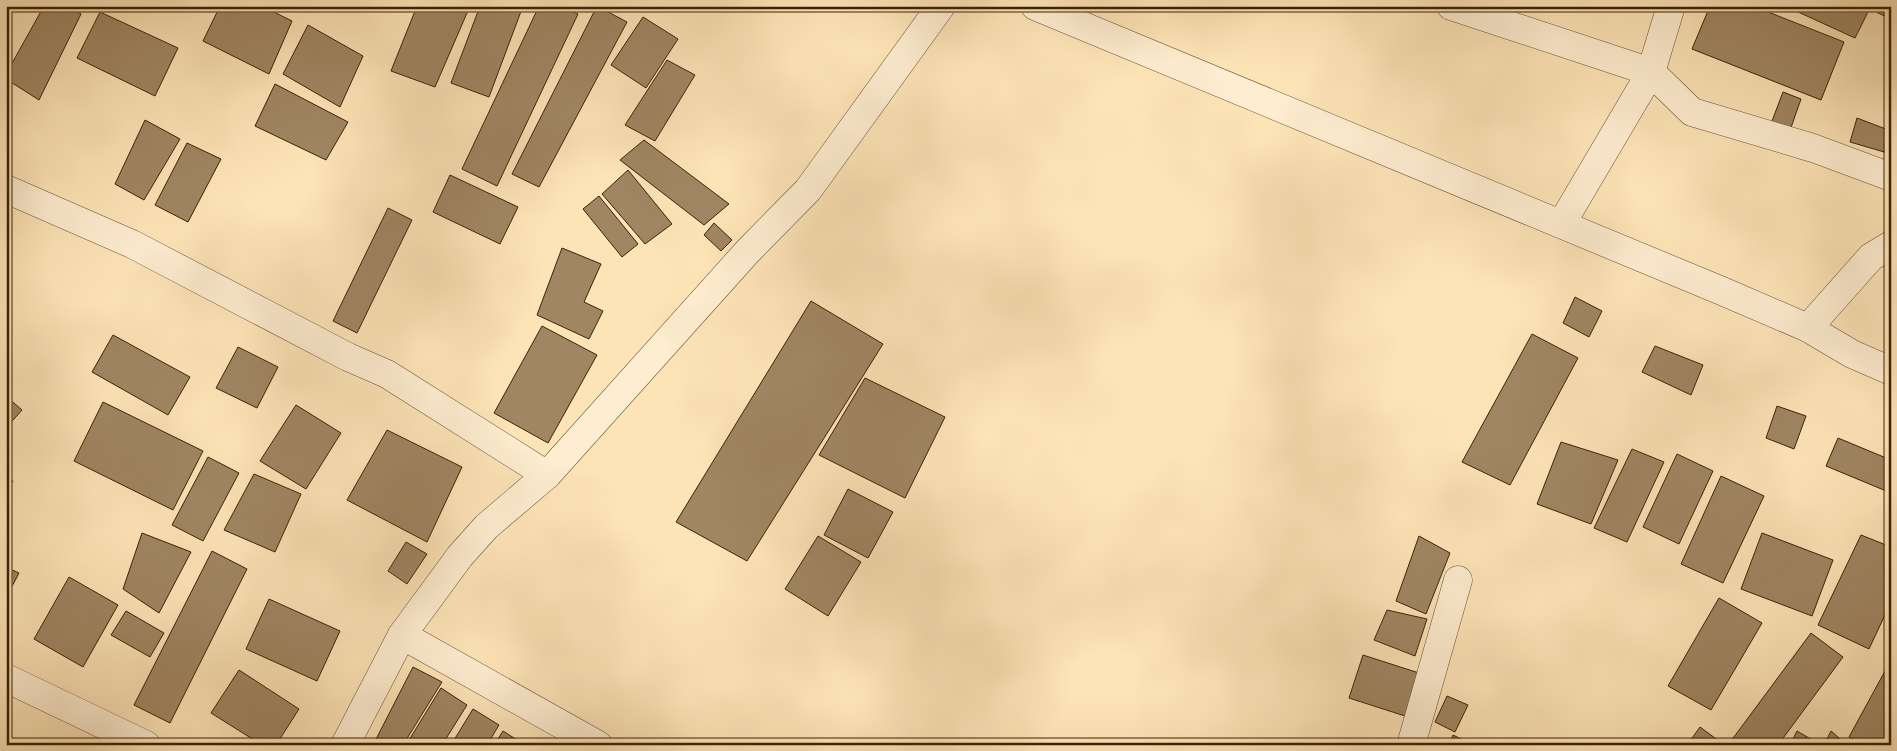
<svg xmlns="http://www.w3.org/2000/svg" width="1897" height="751" font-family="Cardo,serif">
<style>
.building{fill:#a08663;stroke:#3c2107}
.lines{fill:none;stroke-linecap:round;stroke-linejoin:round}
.street-casing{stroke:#6c5233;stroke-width:29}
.street{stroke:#feedd0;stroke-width:28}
</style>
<rect width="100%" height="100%" fill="#fde4b7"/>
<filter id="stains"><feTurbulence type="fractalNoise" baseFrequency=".004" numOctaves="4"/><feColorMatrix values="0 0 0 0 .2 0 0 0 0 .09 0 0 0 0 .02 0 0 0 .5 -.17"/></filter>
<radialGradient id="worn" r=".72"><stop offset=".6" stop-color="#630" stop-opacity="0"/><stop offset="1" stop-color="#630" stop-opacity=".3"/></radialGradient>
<g class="building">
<path d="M 44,6 L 66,6 L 81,14 L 39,100 L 6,79 L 6,74 Z"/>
<path d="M 220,6 L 262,6 L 292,21 L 269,74 L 203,41 Z"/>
<path d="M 417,6 L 470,6 L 435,87 L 391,71 Z"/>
<path d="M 480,6 L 523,6 L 489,97 L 451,83 Z"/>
<path d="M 539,6 L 559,6 L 578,14 L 497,186 L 462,169 Z"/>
<path d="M 597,6 L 627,22 L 539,187 L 512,174 Z"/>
<path d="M 1710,6 L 1753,6 L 1844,42 L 1821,100 L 1692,49 Z"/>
<path d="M 1785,6 L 1871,6 L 1855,38 Z"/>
<path d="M 1879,6 L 1891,6 L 1891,19 L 1876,12 Z"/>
<path d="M 100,12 L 178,48 L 155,96 L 77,58 Z"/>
<path d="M 643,17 L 678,39 L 646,88 L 611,65 Z"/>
<path d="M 308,25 L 363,56 L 340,107 L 283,74 Z"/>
<path d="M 667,60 L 695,75 L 655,141 L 625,125 Z"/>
<path d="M 275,84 L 348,122 L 326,160 L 255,126 Z"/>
<path d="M 1783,92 L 1801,99 L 1788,136 L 1769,129 Z"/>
<path d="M 1857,118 L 1891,131 L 1891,154 L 1850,142 Z"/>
<path d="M 145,120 L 180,139 L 144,200 L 115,184 Z"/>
<path d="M 644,140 L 729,204 L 704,225 L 620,160 Z"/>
<path d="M 187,143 L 221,159 L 188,222 L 155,205 Z"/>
<path d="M 628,170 L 672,224 L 645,244 L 602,194 Z"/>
<path d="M 450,175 L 518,207 L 500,244 L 433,212 Z"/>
<path d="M 599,196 L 638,244 L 622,257 L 583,209 Z"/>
<path d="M 388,208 L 412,220 L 357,333 L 333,321 Z"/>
<path d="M 714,223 L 732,240 L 721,251 L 704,235 Z"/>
<path d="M 562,248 L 601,264 L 584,302 L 603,311 L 589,339 L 537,315 Z"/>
<path d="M 1575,297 L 1602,311 L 1589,337 L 1563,323 Z"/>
<path d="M 811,301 L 883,344 L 747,561 L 676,522 Z"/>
<path d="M 542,326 L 597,355 L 548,443 L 494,413 Z"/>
<path d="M 1532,334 L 1578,358 L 1510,485 L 1462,462 Z"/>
<path d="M 113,335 L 190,377 L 168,415 L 92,372 Z"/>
<path d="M 1655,346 L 1703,365 L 1691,395 L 1642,372 Z"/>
<path d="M 238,347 L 278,367 L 257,408 L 216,388 Z"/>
<path d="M 865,378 L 945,417 L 905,498 L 819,455 Z"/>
<path d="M 6,396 L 22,410 L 6,428 Z"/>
<path d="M 103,402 L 203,451 L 173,510 L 74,461 Z"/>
<path d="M 296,405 L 341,433 L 306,489 L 260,461 Z"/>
<path d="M 1777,406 L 1806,416 L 1794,449 L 1766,438 Z"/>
<path d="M 387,430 L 462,467 L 427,542 L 347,500 Z"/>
<path d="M 1838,438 L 1891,460 L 1891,493 L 1826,466 Z"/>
<path d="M 1561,442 L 1618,460 L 1591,524 L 1537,504 Z"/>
<path d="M 1632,449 L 1664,462 L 1627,542 L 1594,528 Z"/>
<path d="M 1677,454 L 1713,471 L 1679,544 L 1643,527 Z"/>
<path d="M 208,457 L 239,473 L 203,541 L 172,525 Z"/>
<path d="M 254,474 L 301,494 L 275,552 L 224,530 Z"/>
<path d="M 1721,476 L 1764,496 L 1723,583 L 1681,564 Z"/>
<path d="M 6,478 L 13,481 L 6,493 Z"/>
<path d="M 848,489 L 893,512 L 868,558 L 824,535 Z"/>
<path d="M 142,533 L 191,552 L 159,613 L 123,589 Z"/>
<path d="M 1762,533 L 1833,560 L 1812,616 L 1741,589 Z"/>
<path d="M 1861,535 L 1891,547 L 1891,602 L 1869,649 L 1818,625 Z"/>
<path d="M 818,536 L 861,562 L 828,616 L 785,589 Z"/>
<path d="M 1419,536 L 1450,553 L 1426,614 L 1396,601 Z"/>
<path d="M 406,542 L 427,554 L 407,584 L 388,571 Z"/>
<path d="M 212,551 L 247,569 L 170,723 L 134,705 Z"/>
<path d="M 6,567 L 19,573 L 6,598 Z"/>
<path d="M 69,577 L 118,605 L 83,667 L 34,639 Z"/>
<path d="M 1719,598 L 1762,623 L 1711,710 L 1668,686 Z"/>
<path d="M 269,599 L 340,631 L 317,681 L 246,649 Z"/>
<path d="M 1387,610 L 1427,619 L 1415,656 L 1374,640 Z"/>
<path d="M 126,611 L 164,633 L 150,657 L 111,635 Z"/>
<path d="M 1811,633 L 1843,657 L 1778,745 L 1728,745 Z"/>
<path d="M 1363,655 L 1419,673 L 1405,716 L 1349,698 Z"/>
<path d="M 413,667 L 442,682 L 403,745 L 373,745 Z"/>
<path d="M 239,670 L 299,709 L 276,745 L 262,745 L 211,713 Z"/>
<path d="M 1885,671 L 1891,675 L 1891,745 L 1862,745 L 1849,737 Z"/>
<path d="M 441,688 L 467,705 L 442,745 L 406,745 Z"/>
<path d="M 1447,696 L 1468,705 L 1455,732 L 1435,722 Z"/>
<path d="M 473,709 L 499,725 L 487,745 L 451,745 Z"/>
<path d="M 1700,727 L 1719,741 L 1718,745 L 1696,745 L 1690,741 Z"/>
<path d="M 503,731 L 525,745 L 494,745 Z"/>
<path d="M 1797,731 L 1821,745 L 1790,745 Z"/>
<path d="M 1831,731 L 1846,744 L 1846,745 L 1824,745 Z"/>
<path d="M 1453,735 L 1473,745 L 1449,745 Z"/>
<path d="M 1348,739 L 1355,745 L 1345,745 Z"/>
</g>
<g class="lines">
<g class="street-casing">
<g id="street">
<path d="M 1035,6 L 1722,291 L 1808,328 L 1852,354 L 1891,371"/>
<path d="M 1451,6 L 1651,72 L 1692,112 L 1813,148 L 1891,177"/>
<path d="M 6,189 L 132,244 L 348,357 L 387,374 L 547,475"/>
<path d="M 1562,223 L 1651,72 L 1671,6"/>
<path d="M 1808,328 L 1871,257 L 1891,245"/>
<path d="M 402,635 L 598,745"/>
<path d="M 6,678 L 146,745"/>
<path d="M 345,745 L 402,635 L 460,556 L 487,526 L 547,475 L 748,251 L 808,190 L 941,6"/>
<path d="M 1411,745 L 1458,580"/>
</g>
</g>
<use href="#street" class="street"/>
</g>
<rect width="1897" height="751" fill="none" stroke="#fde4b7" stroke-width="25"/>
<rect x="8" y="8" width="1882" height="736" fill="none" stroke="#3c2107" stroke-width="2.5"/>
<rect x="12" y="12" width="1872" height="726" fill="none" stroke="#3c2107"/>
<rect width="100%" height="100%" filter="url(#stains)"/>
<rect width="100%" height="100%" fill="url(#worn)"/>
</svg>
